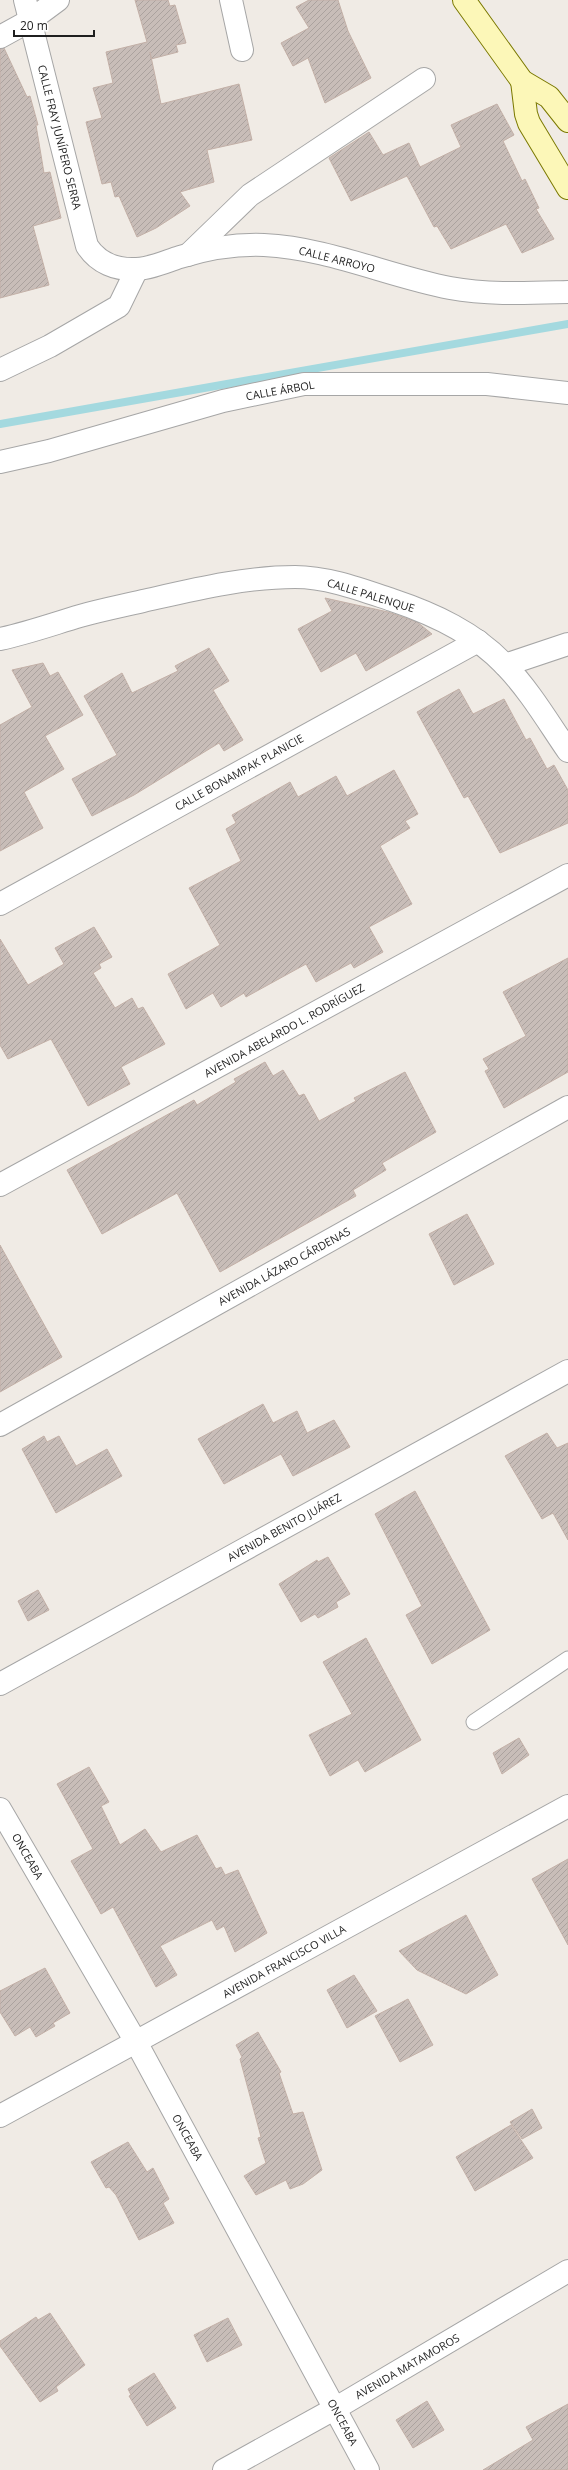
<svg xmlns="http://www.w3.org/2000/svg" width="568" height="2470" font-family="'Open Sans',sans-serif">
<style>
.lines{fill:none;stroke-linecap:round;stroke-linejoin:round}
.stream{stroke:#a4d9df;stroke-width:8}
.building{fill:url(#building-hatch);stroke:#c3b0a7}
.lane-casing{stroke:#a6a6a6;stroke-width:17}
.street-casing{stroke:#a6a6a6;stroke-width:24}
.secondary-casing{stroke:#7b7901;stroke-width:24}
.lane{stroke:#fff;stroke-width:15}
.street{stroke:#fff;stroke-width:22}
.secondary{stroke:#fcf7b8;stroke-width:22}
.labels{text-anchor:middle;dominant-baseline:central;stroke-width:3;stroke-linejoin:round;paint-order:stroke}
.street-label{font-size:11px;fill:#1f1f1f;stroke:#fff}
</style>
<defs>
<pattern id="building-hatch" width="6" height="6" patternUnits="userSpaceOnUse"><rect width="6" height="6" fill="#c8bdb8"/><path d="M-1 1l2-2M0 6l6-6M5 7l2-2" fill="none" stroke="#aba29e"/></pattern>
</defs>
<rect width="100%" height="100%" fill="#f0ebe5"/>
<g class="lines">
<path class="stream" d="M 0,424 L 568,324"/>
</g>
<g class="building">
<path d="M 135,0 L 168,0 L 170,6 L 175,5 L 186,43 L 176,45 L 178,52 L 151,59 L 150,52 L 161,104 L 239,84 L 252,140 L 207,150 L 214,182 L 180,192 L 190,206 L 156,228 L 137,237 L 119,196 L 115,197 L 111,182 L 102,184 L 86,122 L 102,118 L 93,88 L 113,83 L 106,52 L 147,42 Z"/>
<path d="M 309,0 L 338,0 L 348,31 L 371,78 L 325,103 L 308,58 L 293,66 L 281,43 L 309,28 L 296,7 Z"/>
<path d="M 4,48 L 27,97 L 30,96 L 38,125 L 36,125 L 44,173 L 50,172 L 61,218 L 33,226 L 49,285 L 0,298 L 0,49 Z"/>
<path d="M 497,104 L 514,135 L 503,141 L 522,181 L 525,179 L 539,208 L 536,209 L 554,239 L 522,253 L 506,224 L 451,249 L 437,226 L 434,227 L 407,176 L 351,201 L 329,158 L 369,132 L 383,155 L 409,143 L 420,167 L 461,147 L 451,125 Z"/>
<path d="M 325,598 L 388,612 L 417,622 L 432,634 L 366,671 L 356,653 L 321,672 L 298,629 L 332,611 Z"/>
<path d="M 209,648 L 229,681 L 213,690 L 243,740 L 224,751 L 219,743 L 134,795 L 92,816 L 72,779 L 117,755 L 84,696 L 122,673 L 132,693 L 178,671 L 175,666 Z"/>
<path d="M 43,663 L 50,676 L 58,672 L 83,715 L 45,736 L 64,769 L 24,792 L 43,828 L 0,851 L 0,725 L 32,707 L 12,670 Z"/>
<path d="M 459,689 L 473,714 L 504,699 L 526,740 L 530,738 L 547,769 L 554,765 L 568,790 L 568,823 L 500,853 L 468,796 L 464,798 L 417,712 Z"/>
<path d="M 394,770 L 418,814 L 405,821 L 410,828 L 380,846 L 412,904 L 369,927 L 383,952 L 354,968 L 351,963 L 316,982 L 306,964 L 246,997 L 244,993 L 221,1007 L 213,993 L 186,1009 L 168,974 L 220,945 L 189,888 L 241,861 L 226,829 L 236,823 L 232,815 L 290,782 L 298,797 L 336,776 L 347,796 Z"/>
<path d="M 94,927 L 112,957 L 99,964 L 101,968 L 93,973 L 115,1008 L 132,998 L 138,1009 L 143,1007 L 165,1044 L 121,1067 L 130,1084 L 88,1106 L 51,1039 L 8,1059 L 0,1045 L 0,939 L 28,985 L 64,964 L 55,948 Z"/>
<path d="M 568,958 L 568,1072 L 504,1108 L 485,1071 L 489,1069 L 483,1059 L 526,1036 L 503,992 Z"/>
<path d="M 265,1062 L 273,1076 L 283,1070 L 299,1096 L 304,1094 L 319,1121 L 356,1101 L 354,1098 L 405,1072 L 436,1132 L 382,1163 L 386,1170 L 353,1190 L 356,1196 L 220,1272 L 177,1193 L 102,1234 L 67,1170 L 194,1100 L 197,1105 L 236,1082 L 234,1079 Z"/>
<path d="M 467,1214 L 494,1264 L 454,1285 L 429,1234 Z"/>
<path d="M 0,1245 L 62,1357 L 0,1392 Z"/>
<path d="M 263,1404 L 273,1423 L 297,1411 L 307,1433 L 334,1420 L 350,1447 L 293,1476 L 281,1454 L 224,1484 L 198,1439 Z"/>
<path d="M 547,1433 L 557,1448 L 568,1443 L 568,1540 L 553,1513 L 542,1519 L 505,1456 Z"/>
<path d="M 44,1436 L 47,1442 L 59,1436 L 76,1466 L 107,1449 L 122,1476 L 56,1513 L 22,1449 Z"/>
<path d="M 415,1491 L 490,1630 L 432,1664 L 406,1615 L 422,1606 L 375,1514 Z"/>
<path d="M 328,1557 L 350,1594 L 336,1602 L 338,1607 L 318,1618 L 315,1614 L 301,1622 L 279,1584 L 317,1560 L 318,1562 Z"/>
<path d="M 38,1590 L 49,1610 L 28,1621 L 18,1601 Z"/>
<path d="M 366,1638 L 421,1740 L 365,1772 L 358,1760 L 330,1776 L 309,1735 L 352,1714 L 323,1662 Z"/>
<path d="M 519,1738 L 529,1755 L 502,1774 L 493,1753 Z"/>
<path d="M 89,1767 L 109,1802 L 101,1806 L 120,1845 L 145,1829 L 161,1852 L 197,1835 L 216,1869 L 221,1867 L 225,1875 L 238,1870 L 267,1933 L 235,1952 L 224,1926 L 217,1930 L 212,1920 L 160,1946 L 177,1975 L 156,1987 L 113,1907 L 101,1914 L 71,1861 L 93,1849 L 57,1784 Z"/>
<path d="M 568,1859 L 568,1945 L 532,1879 Z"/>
<path d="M 466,1915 L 498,1975 L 466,1994 L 417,1970 L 399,1951 Z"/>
<path d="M 45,1968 L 70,2013 L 53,2023 L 55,2026 L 36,2037 L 30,2027 L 15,2036 L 0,2012 L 0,1991 Z"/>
<path d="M 354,1975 L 377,2011 L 347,2028 L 327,1990 Z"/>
<path d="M 408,1999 L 433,2045 L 400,2062 L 375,2016 Z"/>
<path d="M 258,2032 L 281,2072 L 279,2073 L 293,2114 L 303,2112 L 322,2170 L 303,2184 L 290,2189 L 286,2180 L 256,2195 L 244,2176 L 266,2163 L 258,2138 L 261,2137 L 240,2059 L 242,2057 L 236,2045 Z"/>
<path d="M 532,2109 L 542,2128 L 522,2139 L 510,2122 Z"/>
<path d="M 511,2125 L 533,2158 L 475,2191 L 456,2157 Z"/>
<path d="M 128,2142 L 147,2172 L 153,2168 L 169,2199 L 163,2203 L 174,2223 L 139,2240 L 116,2195 L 109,2187 L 106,2188 L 91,2162 Z"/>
<path d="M 50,2313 L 85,2365 L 56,2387 L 58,2391 L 40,2402 L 0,2346 L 0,2341 L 36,2317 L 38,2320 Z"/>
<path d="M 228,2318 L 242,2345 L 207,2362 L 194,2335 Z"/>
<path d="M 154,2373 L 176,2408 L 147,2426 L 129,2396 L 131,2395 L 128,2389 Z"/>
<path d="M 427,2401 L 444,2430 L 413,2448 L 396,2420 Z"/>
<path d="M 568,2404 L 568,2470 L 483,2470 L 533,2440 L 526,2427 Z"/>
</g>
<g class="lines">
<g class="lane-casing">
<path id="lane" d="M 474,1722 L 568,1659"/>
</g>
<g class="street-casing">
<g id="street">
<path d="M 25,0 L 87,246 C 98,263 116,270 136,269 C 150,269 167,261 180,257 C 206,249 237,244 264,245 C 328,248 388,276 450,288 C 488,295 529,293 568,292"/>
<path d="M 231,0 L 242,50"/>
<path d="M 0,37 L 31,20 L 58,0"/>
<path d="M 188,255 L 250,195 L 424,79"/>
<path d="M 0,370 L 50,346 L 119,306 L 137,269"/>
<path d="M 0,462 L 49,451 L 223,401 L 304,384 L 487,384 L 568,393"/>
<path d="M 0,639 C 28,633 53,624 80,616 C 101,610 122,606 143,601 C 192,590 244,577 295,577 C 328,577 362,590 392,600 C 434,614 475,633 505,665 C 530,691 548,722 568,751"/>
<path d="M 505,665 L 568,644"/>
<path d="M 0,904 L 478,641"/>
<path d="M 0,1185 L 568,875"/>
<path d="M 0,1425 L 568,1107"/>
<path d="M 0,1684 L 568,1371"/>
<path d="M 0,1809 L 136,2042 L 368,2470"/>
<path d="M 0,2116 L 568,1806"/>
<path d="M 224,2470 L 336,2408 L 568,2271"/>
</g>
</g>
<g class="secondary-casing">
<g id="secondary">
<path d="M 464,0 L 522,81 L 549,97 L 568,121"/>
<path d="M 522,81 L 526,114 L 529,123 L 568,188"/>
</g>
</g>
<use href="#lane" class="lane"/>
<use href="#street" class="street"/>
<use href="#secondary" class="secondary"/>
</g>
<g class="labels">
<g class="street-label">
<text transform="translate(60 137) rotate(76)">CALLE FRAY JUNÍPERO SERRA</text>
<text transform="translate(337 259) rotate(14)">CALLE ARROYO</text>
<text transform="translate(280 390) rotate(-10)">CALLE ÁRBOL</text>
<text transform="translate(371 595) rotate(17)">CALLE PALENQUE</text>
<text transform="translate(239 772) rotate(-29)">CALLE BONAMPAK PLANICIE</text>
<text transform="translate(284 1030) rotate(-29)">AVENIDA ABELARDO L. RODRÍGUEZ</text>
<text transform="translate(284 1266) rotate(-29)">AVENIDA LÁZARO CÁRDENAS</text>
<text transform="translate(284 1527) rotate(-29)">AVENIDA BENITO JUÁREZ</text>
<text transform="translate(28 1856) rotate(60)">ONCEABA</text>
<text transform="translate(284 1961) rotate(-29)">AVENIDA FRANCISCO VILLA</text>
<text transform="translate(188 2137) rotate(61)">ONCEABA</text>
<text transform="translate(407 2366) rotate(-30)">AVENIDA MATAMOROS</text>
<text transform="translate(343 2422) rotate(62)">ONCEABA</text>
</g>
</g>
<path d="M14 30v6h80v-6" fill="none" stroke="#1f1f1f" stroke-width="2"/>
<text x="20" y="30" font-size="12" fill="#1f1f1f" stroke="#ffffff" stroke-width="3" paint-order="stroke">20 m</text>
</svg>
